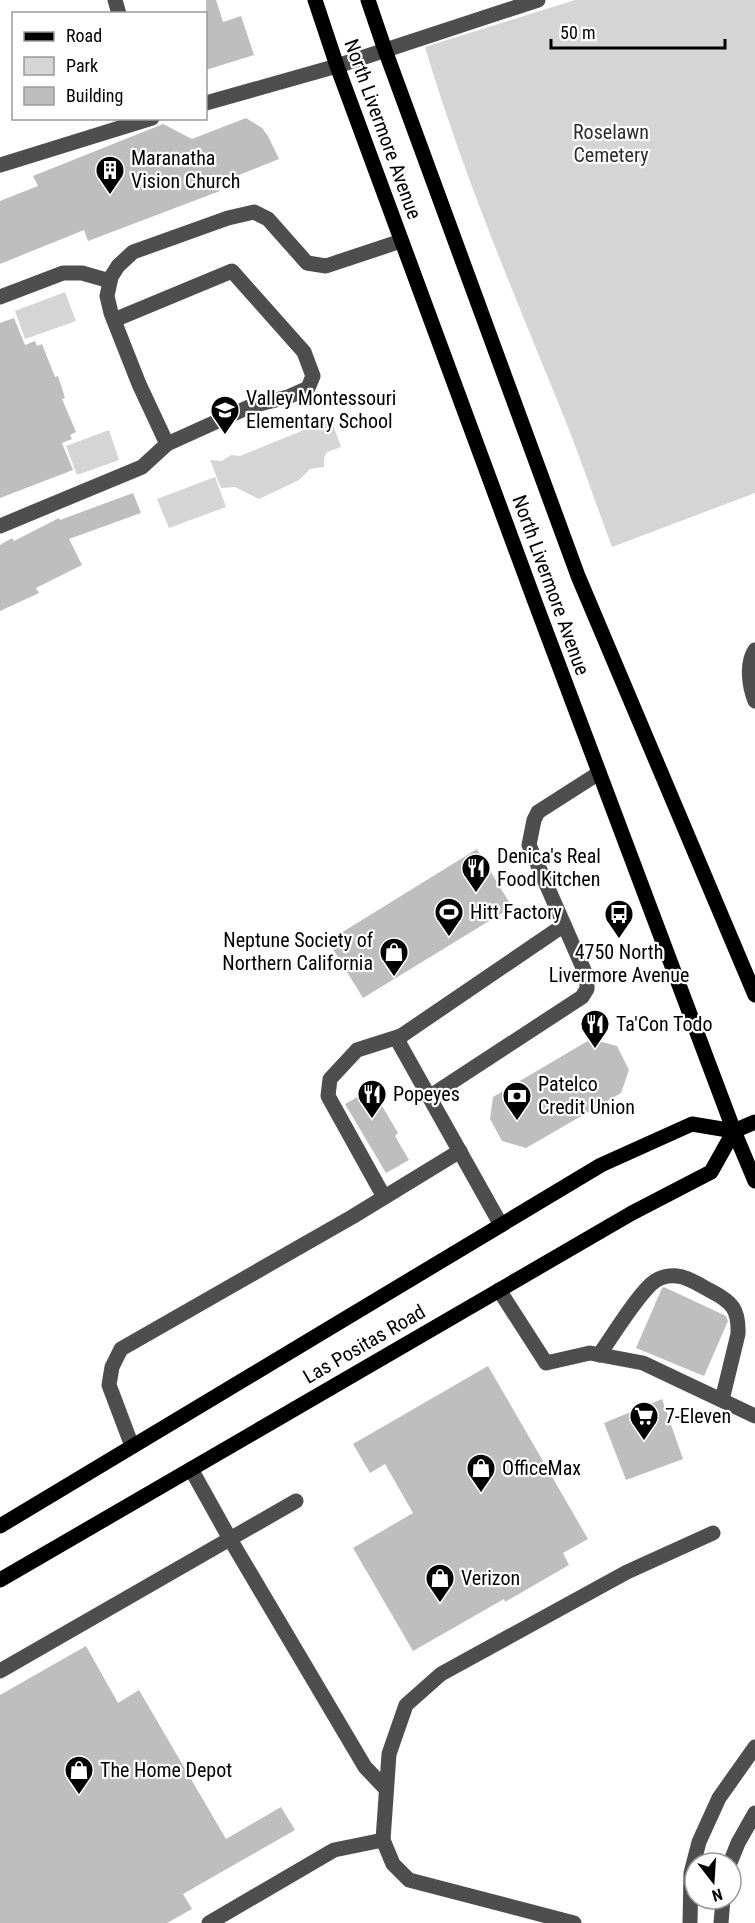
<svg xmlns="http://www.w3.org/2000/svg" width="755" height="1923" font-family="'Roboto Condensed',sans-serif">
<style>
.green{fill:#d5d5d5}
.building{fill:#bebebe}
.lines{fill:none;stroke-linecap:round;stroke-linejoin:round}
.minor{stroke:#4e4e4e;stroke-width:15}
.major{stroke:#000;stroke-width:15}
.labels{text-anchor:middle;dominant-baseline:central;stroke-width:4.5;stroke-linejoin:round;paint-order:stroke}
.street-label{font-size:20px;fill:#000;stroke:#fff}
.park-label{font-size:20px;fill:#2c2c2c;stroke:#fff}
.poi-label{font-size:20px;fill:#000;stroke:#fff;text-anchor:start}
</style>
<rect width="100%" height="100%" fill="#fff"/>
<g class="green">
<path d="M 575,0 L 755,0 L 755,493 L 612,547 C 594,499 578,450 558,402 C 510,285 461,168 425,47 Z"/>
<path d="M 65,292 L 76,321 L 25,339 L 15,311 Z"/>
<path d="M 331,419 L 341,447 L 327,452 L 324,458 L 324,467 L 310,469 L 299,480 L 259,499 L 235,487 L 221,488 L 210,460 L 222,461 L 231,455 L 240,456 Z"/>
<path d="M 109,430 L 119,460 L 77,475 L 66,446 Z"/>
<path d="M 215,477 L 226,507 L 169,528 L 157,499 Z"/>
</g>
<g class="building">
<path d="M 206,0 L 216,0 L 223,22 L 241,16 L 254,55 L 206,70 Z"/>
<path d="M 246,118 L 262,128 L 268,136 L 279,159 L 216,184 L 220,191 L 88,241 L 84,230 L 0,264 L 0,201 L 38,186 L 33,176 L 163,124 L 192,139 Z"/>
<path d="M 14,318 L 25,345 L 35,341 L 37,346 L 42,344 L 55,377 L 58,376 L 65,398 L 62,399 L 76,432 L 70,435 L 72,439 L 62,443 L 73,470 L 0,498 L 0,323 Z"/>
<path d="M 133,493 L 141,513 L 69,539 L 82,565 L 36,588 L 39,593 L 0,611 L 0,545 L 12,538 L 14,541 L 59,518 L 60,520 Z"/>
<path d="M 477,849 L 512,907 L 363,998 L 328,941 Z"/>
<path d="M 591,1039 L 617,1046 L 629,1070 L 621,1093 L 526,1148 L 502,1141 L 490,1119 L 493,1097 Z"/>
<path d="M 372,1089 L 398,1133 L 395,1136 L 409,1160 L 386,1173 L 345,1104 Z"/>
<path d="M 664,1287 L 726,1316 L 728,1321 L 704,1376 L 636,1348 L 662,1288 Z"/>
<path d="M 488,1366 L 588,1539 L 563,1553 L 569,1565 L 505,1602 L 504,1599 L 413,1651 L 353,1548 L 413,1513 L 385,1464 L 370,1473 L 353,1444 Z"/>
<path d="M 662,1399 L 683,1459 L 626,1480 L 604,1423 Z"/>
<path d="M 86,1646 L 118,1703 L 139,1690 L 226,1839 L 281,1807 L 295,1830 L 183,1894 L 192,1909 L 167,1923 L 0,1923 L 0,1695 Z"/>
</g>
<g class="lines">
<g class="minor">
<path d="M 115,0 L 119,14"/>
<path d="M 206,103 L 337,66 L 538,0"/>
<path d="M 0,165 L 152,118"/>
<path d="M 0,297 L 63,273 L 82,273 L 110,281"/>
<path d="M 167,444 L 139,384 L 111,313 L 107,296 L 111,277 L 118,266 L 133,252 L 228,218 L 254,212 L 268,219 L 307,263 L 326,266 L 401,241"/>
<path d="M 0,526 L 142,467 L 167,444 L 251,406 L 288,397 L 308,388 L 313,376 L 304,352 L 232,271 L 114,320"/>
<path d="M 755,650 C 746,663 749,686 755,701"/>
<path d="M 429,1097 L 582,997 L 587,989 L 587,977 L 529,845 L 534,820 L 538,812 L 599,773"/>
<path d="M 384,1197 L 328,1096 L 330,1079 L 357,1050 L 401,1036"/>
<path d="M 501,1225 L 399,1043 L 401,1036 L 564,925"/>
<path d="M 499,1290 L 546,1363 L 590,1353 L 643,1363 L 755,1416"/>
<path d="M 599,1355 C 612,1337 639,1292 655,1281 C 661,1277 670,1275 677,1276 C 689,1277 701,1286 711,1291 C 732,1302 739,1309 738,1334 L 722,1400"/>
<path d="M 132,1446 L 109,1385 L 112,1367 L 121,1349 L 352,1217 L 460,1151"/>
<path d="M 191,1469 L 230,1539 L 365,1767 L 386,1789"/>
<path d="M 0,1671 L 296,1501"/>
<path d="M 383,1840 L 389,1754 L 406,1705 L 441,1674 L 627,1572 L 713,1533"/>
<path d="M 730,1863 L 738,1843 L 755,1813"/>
<path d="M 209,1923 L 334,1850 L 383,1840 L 393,1864 L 409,1880 L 574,1923"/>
<path d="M 690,1923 L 691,1873 L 699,1842 L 719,1798 L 755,1747"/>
<path d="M 721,1923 L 723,1899"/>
</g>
<g class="major">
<path d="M 315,0 L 337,66 L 535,602 L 734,1131 L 755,1181"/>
<path d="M 368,0 L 385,50 L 578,576 L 755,995"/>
<path d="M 0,1526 L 601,1165 L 692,1124 L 734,1131 L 755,1122"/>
<path d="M 0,1580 L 632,1213 L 711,1172 L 734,1131"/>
</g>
</g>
<defs>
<g id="building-pin" transform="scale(1.5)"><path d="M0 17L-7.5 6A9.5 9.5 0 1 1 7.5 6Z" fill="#000" stroke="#fff"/><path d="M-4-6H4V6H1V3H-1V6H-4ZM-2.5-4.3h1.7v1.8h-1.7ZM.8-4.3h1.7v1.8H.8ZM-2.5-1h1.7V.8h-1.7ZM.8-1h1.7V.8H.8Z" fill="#fff"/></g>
<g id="school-pin" transform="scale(1.5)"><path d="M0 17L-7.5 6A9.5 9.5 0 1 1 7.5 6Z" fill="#000" stroke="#fff"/><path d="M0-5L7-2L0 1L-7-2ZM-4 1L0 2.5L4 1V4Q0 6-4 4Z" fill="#fff"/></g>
<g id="restaurant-pin" transform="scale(1.5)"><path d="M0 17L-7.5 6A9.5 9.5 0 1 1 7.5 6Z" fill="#000" stroke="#fff"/><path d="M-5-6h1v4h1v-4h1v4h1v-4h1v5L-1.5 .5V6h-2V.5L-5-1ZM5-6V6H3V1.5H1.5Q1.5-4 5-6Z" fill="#fff"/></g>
<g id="stadium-pin" transform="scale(1.5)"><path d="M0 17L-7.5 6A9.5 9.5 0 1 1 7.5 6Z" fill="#000" stroke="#fff"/><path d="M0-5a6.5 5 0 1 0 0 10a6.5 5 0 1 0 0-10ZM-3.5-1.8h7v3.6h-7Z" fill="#fff"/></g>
<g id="bus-pin" transform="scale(1.5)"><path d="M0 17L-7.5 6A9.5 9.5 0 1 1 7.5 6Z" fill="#000" stroke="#fff"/><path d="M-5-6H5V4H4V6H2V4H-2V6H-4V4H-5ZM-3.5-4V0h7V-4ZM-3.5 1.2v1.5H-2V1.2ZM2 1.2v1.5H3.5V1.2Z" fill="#fff"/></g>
<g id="shop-pin" transform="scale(1.5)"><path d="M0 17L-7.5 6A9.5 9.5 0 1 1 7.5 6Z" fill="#000" stroke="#fff"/><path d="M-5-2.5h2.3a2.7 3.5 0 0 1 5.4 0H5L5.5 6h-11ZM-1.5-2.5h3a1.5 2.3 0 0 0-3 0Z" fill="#fff"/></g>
<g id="bank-pin" transform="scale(1.5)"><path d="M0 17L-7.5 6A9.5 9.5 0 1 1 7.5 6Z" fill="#000" stroke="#fff"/><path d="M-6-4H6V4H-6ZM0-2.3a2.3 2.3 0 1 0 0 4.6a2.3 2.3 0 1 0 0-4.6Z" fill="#fff"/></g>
<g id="supermarket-pin" transform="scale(1.5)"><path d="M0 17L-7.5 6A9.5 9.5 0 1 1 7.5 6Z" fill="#000" stroke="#fff"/><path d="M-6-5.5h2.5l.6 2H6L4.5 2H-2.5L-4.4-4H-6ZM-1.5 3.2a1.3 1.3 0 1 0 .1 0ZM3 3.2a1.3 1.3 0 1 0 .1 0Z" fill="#fff"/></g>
</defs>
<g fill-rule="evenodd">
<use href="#building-pin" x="110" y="170"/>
<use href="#school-pin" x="225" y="410"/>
<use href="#restaurant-pin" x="476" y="868"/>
<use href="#stadium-pin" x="449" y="912"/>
<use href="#bus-pin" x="619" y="914"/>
<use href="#shop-pin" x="394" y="952"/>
<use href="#restaurant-pin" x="595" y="1024"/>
<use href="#restaurant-pin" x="372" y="1094"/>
<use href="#bank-pin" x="517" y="1096"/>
<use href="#supermarket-pin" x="644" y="1416"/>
<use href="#shop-pin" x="481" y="1468"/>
<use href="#shop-pin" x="440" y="1578"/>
<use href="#shop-pin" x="79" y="1770"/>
</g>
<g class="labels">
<g class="street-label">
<text transform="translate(383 129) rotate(70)">North Livermore Avenue</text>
<text transform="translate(551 585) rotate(70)">North Livermore Avenue</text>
<text transform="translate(364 1344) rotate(-30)">Las Positas Road</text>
</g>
<g class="park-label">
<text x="611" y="132">Roselawn<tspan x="611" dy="23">Cemetery</tspan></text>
</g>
<g class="poi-label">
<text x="131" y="158">Maranatha<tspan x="131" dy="23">Vision Church</tspan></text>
<text x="246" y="398">Valley Montessouri<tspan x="246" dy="23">Elementary School</tspan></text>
<text x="497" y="856">Denica's Real<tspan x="497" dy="23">Food Kitchen</tspan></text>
<text x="470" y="912">Hitt Factory</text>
<text x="373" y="940" text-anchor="end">Neptune Society of<tspan x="373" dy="23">Northern California</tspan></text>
<text x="619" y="952" text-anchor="middle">4750 North<tspan x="619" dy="23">Livermore Avenue</tspan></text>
<text x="616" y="1024">Ta'Con Todo</text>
<text x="538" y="1084">Patelco<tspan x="538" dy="23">Credit Union</tspan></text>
<text x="393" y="1094">Popeyes</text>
<text x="665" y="1416">7-Eleven</text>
<text x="502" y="1468">OfficeMax</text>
<text x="461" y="1578">Verizon</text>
<text x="100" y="1770">The Home Depot</text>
</g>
</g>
<rect x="12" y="12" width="195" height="108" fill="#ffffff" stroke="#999999" stroke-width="1.5"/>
<rect x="24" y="32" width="30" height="9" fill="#000000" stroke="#999999" stroke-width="1.5"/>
<text x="66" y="42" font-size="18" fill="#000000">Road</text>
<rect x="24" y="57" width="30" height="18" fill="#d5d5d5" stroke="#999999" stroke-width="1.5"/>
<text x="66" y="72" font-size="18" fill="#000000">Park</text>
<rect x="24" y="87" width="30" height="18" fill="#bebebe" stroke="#999999" stroke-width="1.5"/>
<text x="66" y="102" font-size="18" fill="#000000">Building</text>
<g transform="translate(713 1881) rotate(163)"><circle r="28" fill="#ffffff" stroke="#999999" stroke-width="1.5"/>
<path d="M0-4.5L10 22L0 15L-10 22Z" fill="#000000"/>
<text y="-9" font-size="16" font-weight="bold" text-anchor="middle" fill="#000000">N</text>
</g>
<path d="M551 39v9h174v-9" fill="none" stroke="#000000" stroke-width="3"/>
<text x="560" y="39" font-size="18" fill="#000000" stroke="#ffffff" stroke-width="4.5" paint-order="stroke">50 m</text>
</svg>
